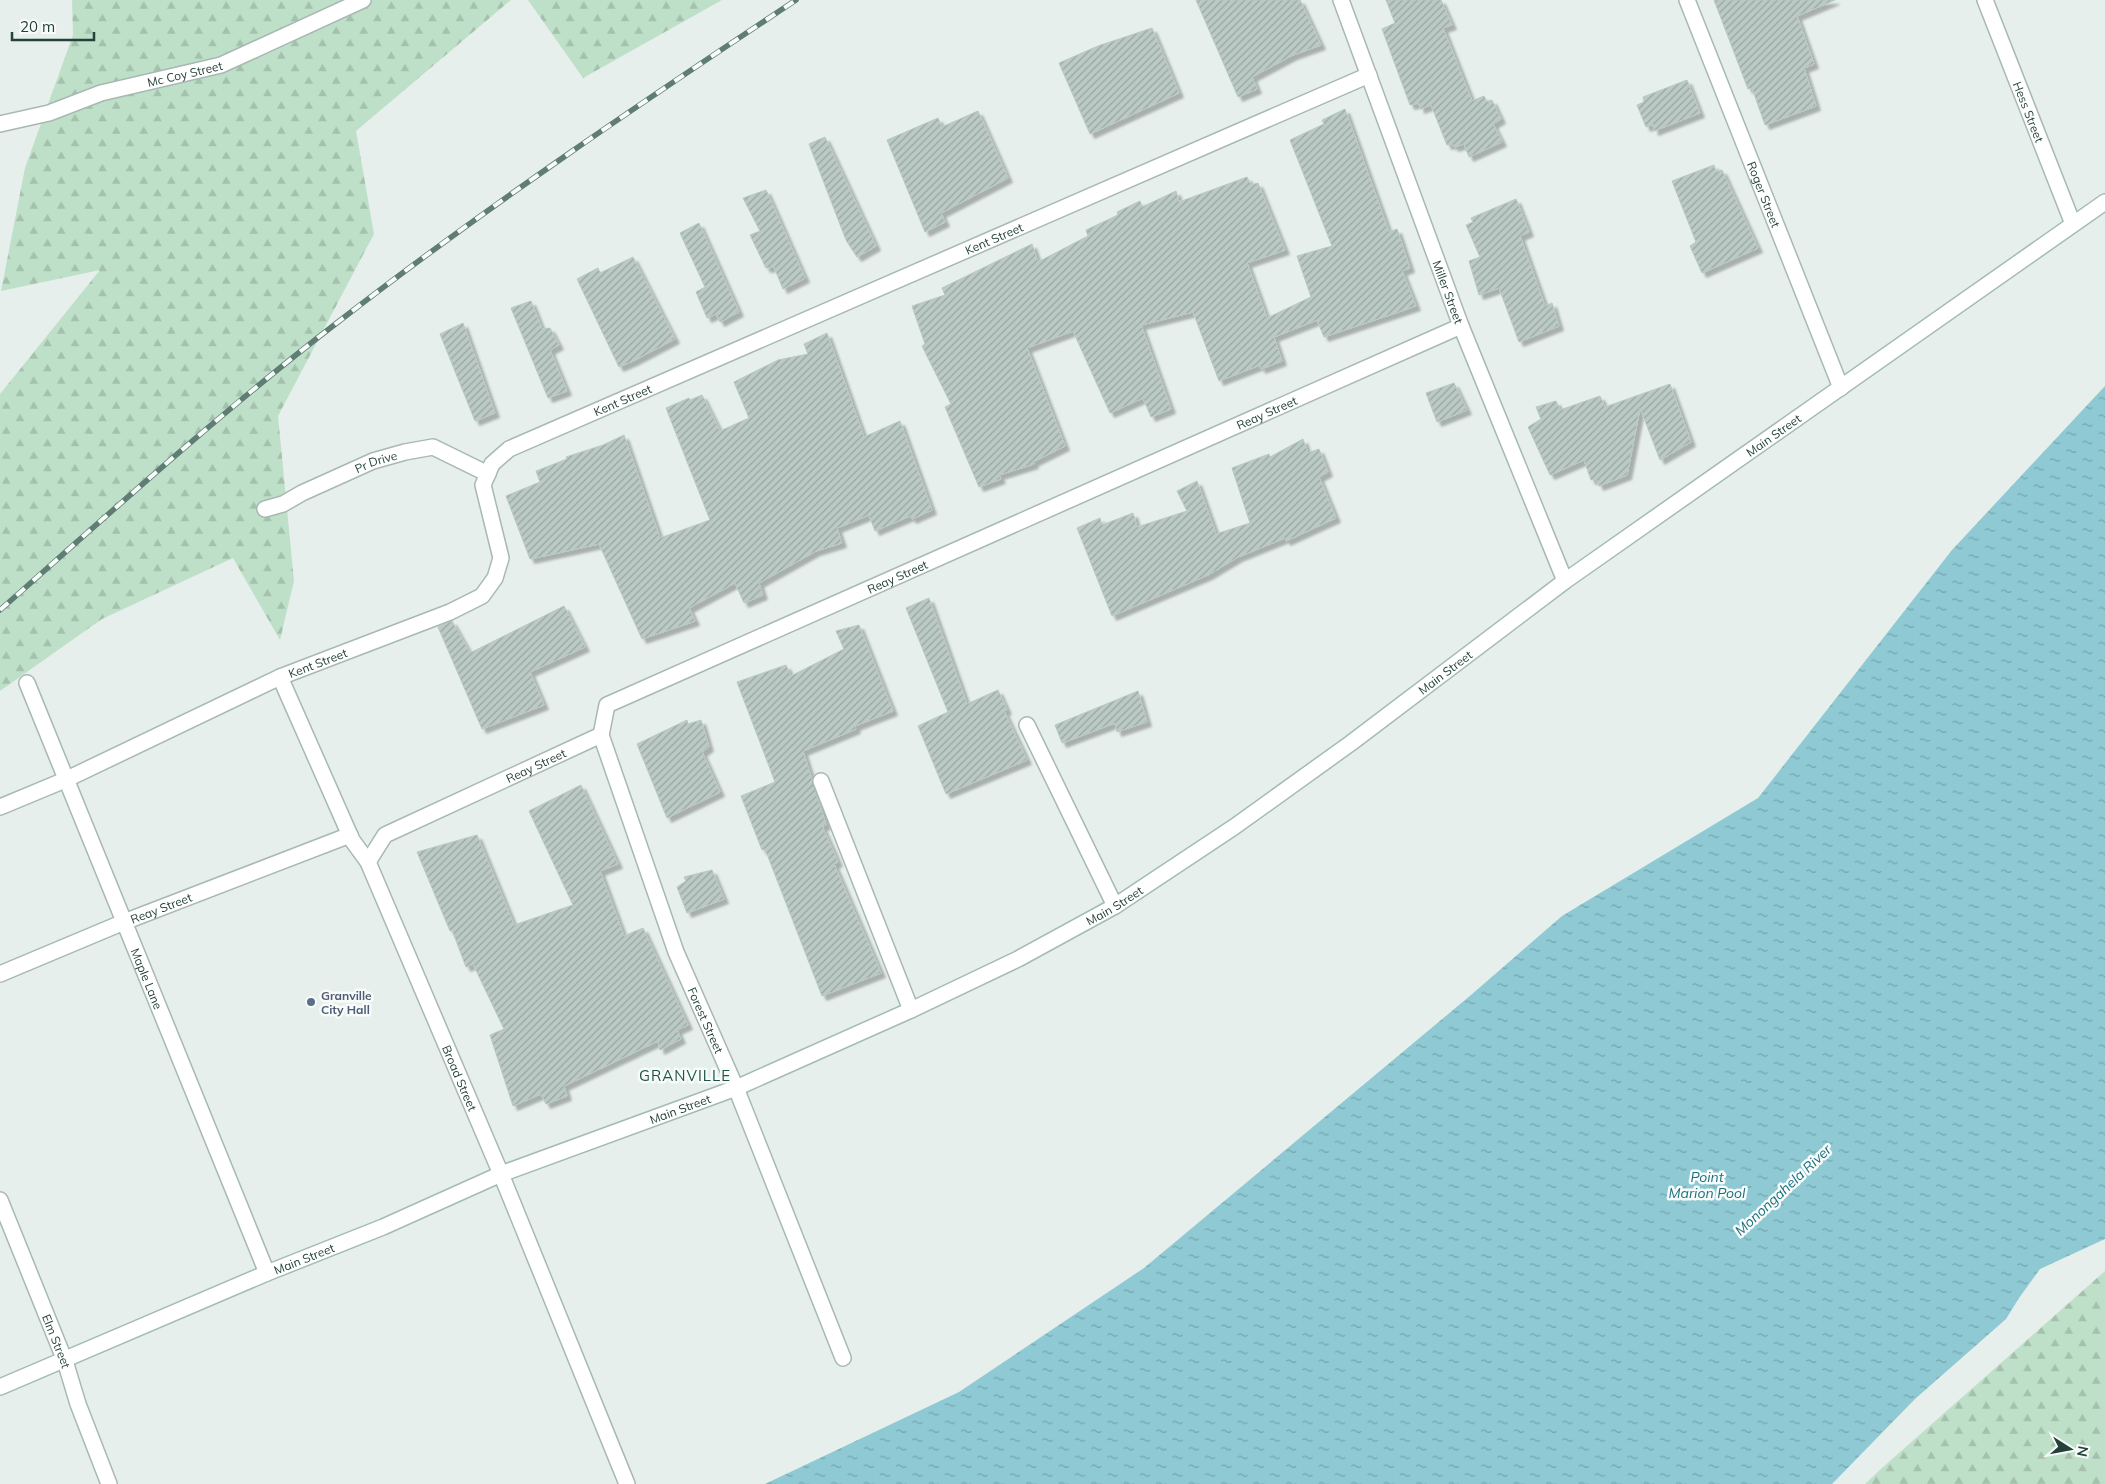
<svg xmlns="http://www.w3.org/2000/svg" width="2105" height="1484" font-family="Mulish,sans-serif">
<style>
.forest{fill:url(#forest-firs)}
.water{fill:url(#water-ripples)}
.building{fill:url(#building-hatch);stroke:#b8c9c2;filter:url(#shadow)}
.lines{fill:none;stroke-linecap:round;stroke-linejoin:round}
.street-casing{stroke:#a8b8b2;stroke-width:18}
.secondary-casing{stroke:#a4bbb3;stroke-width:18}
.street{stroke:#fff;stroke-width:15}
.secondary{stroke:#fff;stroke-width:15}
.rail-casing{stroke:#5f7d75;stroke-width:5.5}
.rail{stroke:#f7fbf9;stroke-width:4;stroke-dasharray:11;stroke-linecap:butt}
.service-dot{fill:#5c6f8a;stroke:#f7fbf9;stroke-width:2}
.labels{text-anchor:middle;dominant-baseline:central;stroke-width:5;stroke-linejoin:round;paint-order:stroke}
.street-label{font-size:12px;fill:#24423a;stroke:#f7fbf9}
.service-label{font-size:12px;font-weight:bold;fill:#4e5e75;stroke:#f7fbf9;text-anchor:start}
.water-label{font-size:14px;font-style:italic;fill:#1c6f80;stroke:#f7fbf9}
.quarter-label{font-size:15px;letter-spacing:1px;fill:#1f5548;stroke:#f7fbf9}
</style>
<defs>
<pattern id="forest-firs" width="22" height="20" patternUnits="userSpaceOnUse" patternTransform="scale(1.25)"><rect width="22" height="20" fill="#bfe0c8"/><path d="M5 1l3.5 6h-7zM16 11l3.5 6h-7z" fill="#a4c1ad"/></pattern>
<pattern id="water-ripples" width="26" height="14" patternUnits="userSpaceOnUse" patternTransform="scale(1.25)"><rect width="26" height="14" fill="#8ec9d4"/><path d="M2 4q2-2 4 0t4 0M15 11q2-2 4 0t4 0" fill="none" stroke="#74a5ad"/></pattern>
<pattern id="building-hatch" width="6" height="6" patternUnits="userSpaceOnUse" patternTransform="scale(1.25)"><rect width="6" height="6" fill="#bbcac4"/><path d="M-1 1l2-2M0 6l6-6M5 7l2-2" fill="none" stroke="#98a6a0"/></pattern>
<filter id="shadow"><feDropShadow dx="4.5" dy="4.5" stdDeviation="1" flood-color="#0004"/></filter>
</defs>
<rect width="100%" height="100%" fill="#e6efeb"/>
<g class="forest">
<path d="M 72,0 L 511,0 L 356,131 L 374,234 L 278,416 L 294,581 L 280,640 L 233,558 L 102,619 L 0,691 L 0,394 L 100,270 L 1,291 L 25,168 L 73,35 Z"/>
<path d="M 528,0 L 722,0 L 583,78 Z"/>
<path d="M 2105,1271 L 2105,1484 L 1865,1484 L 1882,1468 Z"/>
</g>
<path class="water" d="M 2105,386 L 2105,1239 L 2040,1269 L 2019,1298 L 2006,1319 L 1915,1399 L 1832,1484 L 765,1484 L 959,1392 L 1144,1268 L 1471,995 L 1562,916 L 1758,798 L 1952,550 Z"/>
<g class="building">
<path d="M 1196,0 L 1300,0 L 1321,45 L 1293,55 L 1252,77 L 1257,89 L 1238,97 Z"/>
<path d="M 1386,0 L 1441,0 L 1452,25 L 1443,28 L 1472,101 L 1484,96 L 1487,102 L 1492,100 L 1501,119 L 1493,124 L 1502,142 L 1469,157 L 1464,144 L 1454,147 L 1452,144 L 1447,145 L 1431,105 L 1420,109 L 1419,103 L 1410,105 L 1382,29 L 1395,23 Z"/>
<path d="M 1714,0 L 1835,0 L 1797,16 L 1814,64 L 1804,68 L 1816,106 L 1765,125 L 1752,88 L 1748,89 Z"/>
<path d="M 1152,28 L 1179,93 L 1090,134 L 1059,63 L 1098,46 Z"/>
<path d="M 1687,80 L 1700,113 L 1654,131 L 1653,124 L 1646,127 L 1637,105 L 1644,102 L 1643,97 Z"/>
<path d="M 1345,109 L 1389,232 L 1397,229 L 1410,268 L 1402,271 L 1416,306 L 1324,337 L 1317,320 L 1274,337 L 1282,361 L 1261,369 L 1260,365 L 1219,381 L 1193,312 L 1141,325 L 1171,409 L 1151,417 L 1143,398 L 1110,413 L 1073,331 L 1027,348 L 1065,446 L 1033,462 L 1034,464 L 999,475 L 1001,479 L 979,487 L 945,407 L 951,404 L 922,346 L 925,344 L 912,306 L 945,295 L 942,288 L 1032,244 L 1038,262 L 1088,236 L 1086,230 L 1118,215 L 1117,212 L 1140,201 L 1142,207 L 1176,191 L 1179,202 L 1247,177 L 1251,185 L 1258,183 L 1285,250 L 1247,263 L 1267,318 L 1311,297 L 1297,256 L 1332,246 L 1290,140 L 1324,124 L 1322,120 Z"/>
<path d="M 978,111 L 1008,178 L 941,213 L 945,222 L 925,232 L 887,140 L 938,118 L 942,127 Z"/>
<path d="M 825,137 L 876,246 L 857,257 L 846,240 L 809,144 Z"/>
<path d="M 1714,165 L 1716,172 L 1722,170 L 1758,248 L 1702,273 L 1690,246 L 1696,242 L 1672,181 Z"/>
<path d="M 766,190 L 805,278 L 783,289 L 774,267 L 766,268 L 750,235 L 760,231 L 743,198 Z"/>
<path d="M 1516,199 L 1529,232 L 1520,236 L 1545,306 L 1552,303 L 1559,326 L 1519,342 L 1499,288 L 1479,295 L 1469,261 L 1480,257 L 1466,225 L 1473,222 L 1471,218 Z"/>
<path d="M 699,223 L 739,312 L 720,322 L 716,314 L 707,318 L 696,292 L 705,287 L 680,233 Z"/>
<path d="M 633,257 L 675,339 L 633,361 L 619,367 L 577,279 L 598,268 L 600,273 Z"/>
<path d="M 531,301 L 542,329 L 550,328 L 559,345 L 550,350 L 567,391 L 548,398 L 511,308 Z"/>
<path d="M 463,323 L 495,413 L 475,421 L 440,334 Z"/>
<path d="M 827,333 L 864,437 L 900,421 L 932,510 L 912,519 L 910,516 L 875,531 L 869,515 L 837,528 L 842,543 L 816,551 L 759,583 L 763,595 L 744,603 L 735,583 L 689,608 L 695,621 L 642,639 L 599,544 L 530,559 L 506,496 L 540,482 L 536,471 L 567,459 L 566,457 L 603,445 L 624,435 L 660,538 L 710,520 L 666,408 L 689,398 L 690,400 L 702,395 L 720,431 L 749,418 L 734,382 L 778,360 L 808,354 L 804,344 Z"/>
<path d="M 1454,383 L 1467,410 L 1437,422 L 1426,393 Z"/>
<path d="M 1670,384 L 1691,442 L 1660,460 L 1640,408 L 1627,475 L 1599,486 L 1596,479 L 1591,480 L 1584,460 L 1550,475 L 1528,427 L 1541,419 L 1536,407 L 1556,401 L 1560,410 L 1600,396 L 1605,407 Z"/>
<path d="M 1303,439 L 1308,453 L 1319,449 L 1328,472 L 1319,477 L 1336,518 L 1286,541 L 1285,538 L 1238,557 L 1208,575 L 1112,616 L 1077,528 L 1100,518 L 1102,525 L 1133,513 L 1137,527 L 1187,511 L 1177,491 L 1197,481 L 1216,534 L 1250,523 L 1232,468 L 1269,454 L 1270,457 Z"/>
<path d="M 929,598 L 967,704 L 998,690 L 1007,710 L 1004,711 L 1027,760 L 946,794 L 918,726 L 948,712 L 906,608 Z"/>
<path d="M 564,606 L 585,647 L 530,672 L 544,705 L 482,729 L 438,627 L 452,621 L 470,653 Z"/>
<path d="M 859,625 L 893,711 L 855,726 L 856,729 L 803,751 L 826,825 L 822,826 L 838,862 L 834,864 L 881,973 L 822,996 L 765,849 L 762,850 L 741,796 L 775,782 L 737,682 L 786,665 L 791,676 L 844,649 L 836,631 Z"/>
<path d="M 1138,691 L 1147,722 L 1117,732 L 1115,723 L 1062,743 L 1055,725 Z"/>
<path d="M 687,720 L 688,724 L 701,720 L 709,747 L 702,752 L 720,792 L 667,818 L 637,744 Z"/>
<path d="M 581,785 L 618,864 L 600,871 L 624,936 L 643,928 L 688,1025 L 677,1030 L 681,1039 L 660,1050 L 658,1041 L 564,1086 L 567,1096 L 546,1104 L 541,1094 L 513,1106 L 490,1035 L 504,1029 L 473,964 L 466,967 L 452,930 L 450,931 L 417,852 L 477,835 L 514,925 L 573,905 L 529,811 Z"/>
<path d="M 712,870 L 724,899 L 687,913 L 677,887 L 686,881 L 684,877 Z"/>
</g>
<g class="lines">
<g class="street-casing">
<g id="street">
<path id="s1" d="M 1341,0 L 1461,326 L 1565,581"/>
<path id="s2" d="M 1687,0 L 1841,388"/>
<path id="s3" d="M 1985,0 L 2073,224"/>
<path id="s4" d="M 0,124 L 49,113 L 101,93 L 221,65 L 363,0"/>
<path id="s5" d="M 265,509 L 283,504 L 302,493 L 373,461 L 405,452 L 433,447 L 488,474"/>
<path id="s6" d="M 280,677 L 352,840 L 368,862 L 501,1174 L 627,1484"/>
<path id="s7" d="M 27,683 L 267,1273"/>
<path d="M 1027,725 L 1115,906"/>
<path id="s8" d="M 601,735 L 676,952 L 736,1088 L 843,1358"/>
<path d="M 821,781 L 911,1010"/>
<path id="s9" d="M 0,807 L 65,780 L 280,677 L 450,612 L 482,596 L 495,578 L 501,558 L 483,485 L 492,464 L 509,449 L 1369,75"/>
<path id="s10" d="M 368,862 L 385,835 L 601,735 L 607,705 L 1461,326"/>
<path id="s11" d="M 0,974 L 124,922 L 350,835"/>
<path id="s12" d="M 0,1200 L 65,1361 L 78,1404 L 109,1484"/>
</g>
</g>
<g class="secondary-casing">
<g id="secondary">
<path id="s13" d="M 0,1387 L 267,1273 L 383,1227 L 501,1174 L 736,1088 L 911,1010 L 1018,959 L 1115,906 L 1234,827 L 1351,743 L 1565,581 L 2105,202"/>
</g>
</g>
<use href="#street" class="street"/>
<use href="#secondary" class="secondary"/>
<g class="rail-casing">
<path id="rail" d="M 0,610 C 111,512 221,412 338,322 C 485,208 641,103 796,0"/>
</g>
<use href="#rail" class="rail"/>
</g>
<circle class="service-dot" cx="311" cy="1002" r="5"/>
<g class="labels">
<g class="street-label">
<text stroke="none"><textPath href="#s4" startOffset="192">Mc Coy Street</textPath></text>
<text stroke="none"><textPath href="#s3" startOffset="120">Hess Street</textPath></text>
<text stroke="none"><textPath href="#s2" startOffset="209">Roger Street</textPath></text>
<text stroke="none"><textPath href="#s9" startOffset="1219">Kent Street</textPath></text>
<text stroke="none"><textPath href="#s1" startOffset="311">Miller Street</textPath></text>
<text stroke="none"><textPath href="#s9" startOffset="814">Kent Street</textPath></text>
<text stroke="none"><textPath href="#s10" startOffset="1022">Reay Street</textPath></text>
<text stroke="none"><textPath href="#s13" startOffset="2025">Main Street</textPath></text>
<text stroke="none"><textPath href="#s5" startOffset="121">Pr Drive</textPath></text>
<text stroke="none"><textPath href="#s10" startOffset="618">Reay Street</textPath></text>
<text stroke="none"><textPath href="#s9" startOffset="349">Kent Street</textPath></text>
<text stroke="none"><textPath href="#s13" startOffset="1620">Main Street</textPath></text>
<text stroke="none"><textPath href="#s10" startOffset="198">Reay Street</textPath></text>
<text stroke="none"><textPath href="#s13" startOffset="1215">Main Street</textPath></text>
<text stroke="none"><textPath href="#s11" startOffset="174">Reay Street</textPath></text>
<text stroke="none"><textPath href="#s7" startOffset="319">Maple Lane</textPath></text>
<text stroke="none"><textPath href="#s8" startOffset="304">Forest Street</textPath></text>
<text stroke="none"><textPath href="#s6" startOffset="440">Broad Street</textPath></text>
<text stroke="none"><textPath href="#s13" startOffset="735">Main Street</textPath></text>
<text stroke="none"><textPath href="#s13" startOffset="330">Main Street</textPath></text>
<text stroke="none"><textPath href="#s12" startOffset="152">Elm Street</textPath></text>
</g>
<g class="service-label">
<text x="321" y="995">Granville<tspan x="321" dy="14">City Hall</tspan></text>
</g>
<g class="water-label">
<text x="1707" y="1177">Point<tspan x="1707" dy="16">Marion Pool</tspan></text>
<text transform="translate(1783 1190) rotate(-43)">Monongahela River</text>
</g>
<g class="quarter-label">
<text x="685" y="1075">GRANVILLE</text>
</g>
</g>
<g transform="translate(2070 1449) rotate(101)" stroke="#f7fbf9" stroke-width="4" paint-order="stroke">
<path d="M0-4L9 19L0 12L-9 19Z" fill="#24423a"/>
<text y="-8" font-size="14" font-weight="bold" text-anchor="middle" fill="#24423a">N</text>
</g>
<path d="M12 32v8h82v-8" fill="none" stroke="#24423a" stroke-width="2.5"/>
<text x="20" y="32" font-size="15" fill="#24423a" stroke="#f7fbf9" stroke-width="4" paint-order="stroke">20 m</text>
</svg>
